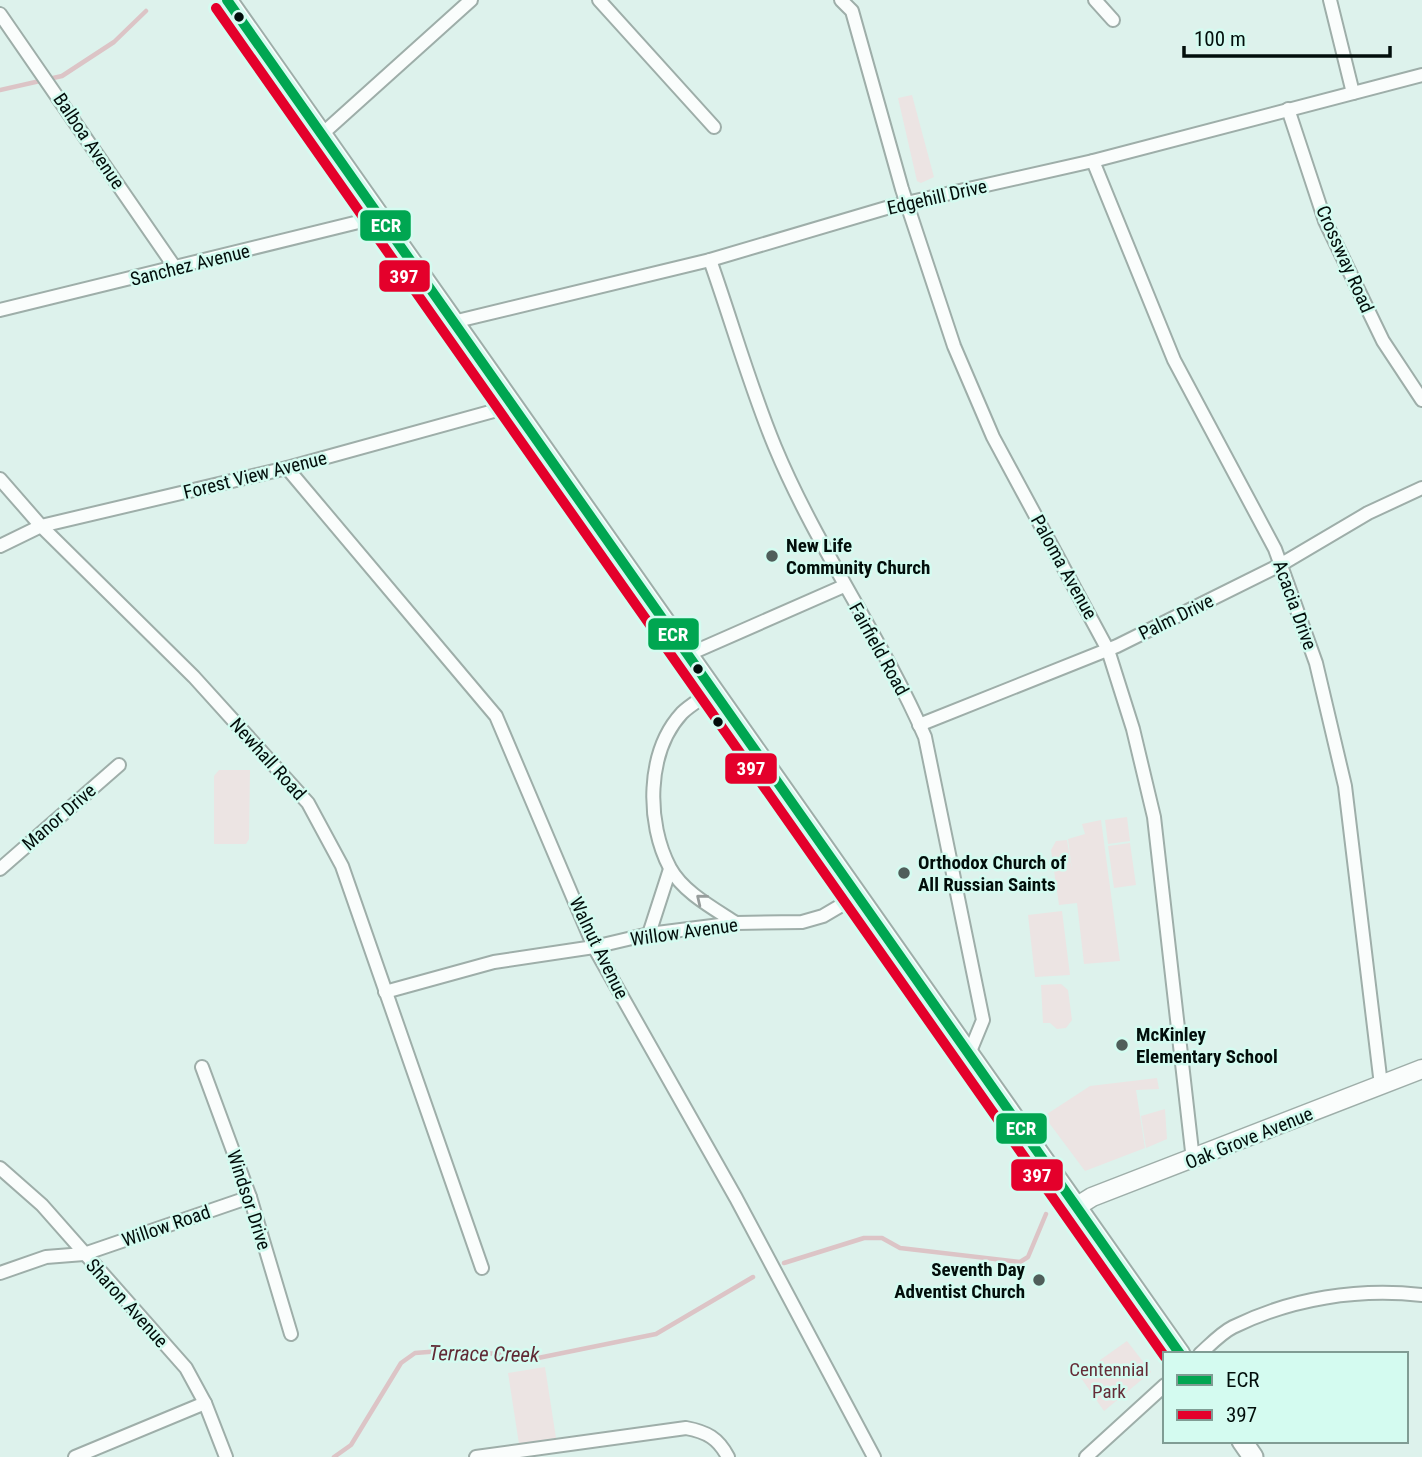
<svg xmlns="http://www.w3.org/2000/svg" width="1422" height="1457" font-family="'Roboto Condensed',sans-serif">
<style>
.green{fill:#ece4e3}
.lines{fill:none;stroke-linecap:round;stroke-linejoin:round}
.stream{stroke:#dcc4c6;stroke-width:4.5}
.street-casing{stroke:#9eaea9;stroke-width:16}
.secondary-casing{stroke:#9eaea9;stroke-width:21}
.primary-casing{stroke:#9eaea9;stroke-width:23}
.street{stroke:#fafdfc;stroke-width:12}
.secondary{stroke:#fafdfc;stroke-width:18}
.primary{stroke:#fafdfc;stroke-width:19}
.bus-1-casing{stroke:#d4fbf0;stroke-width:16}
.bus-2-casing{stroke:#d4fbf0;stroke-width:16}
.bus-1{stroke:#00a651;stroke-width:10}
.bus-2{stroke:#e4002b;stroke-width:10}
.oneway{stroke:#979d9c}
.bus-dot{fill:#020e0b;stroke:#d4fbf0;stroke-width:2.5}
.poi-dot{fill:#4f5e5a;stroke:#d4fbf0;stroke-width:2.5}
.labels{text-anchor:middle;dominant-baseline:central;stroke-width:5;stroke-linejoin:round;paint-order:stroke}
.street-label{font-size:19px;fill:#020e0b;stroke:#d4fbf0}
.poi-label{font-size:19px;font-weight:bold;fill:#020e0b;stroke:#d4fbf0;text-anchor:start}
.park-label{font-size:19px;fill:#652d38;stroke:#d4fbf0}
.water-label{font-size:21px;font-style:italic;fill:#602934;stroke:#d4fbf0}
.line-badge{stroke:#d4fbf0;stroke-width:2.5}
.badge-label{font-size:19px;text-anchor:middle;font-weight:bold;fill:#fff}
</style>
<rect width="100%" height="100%" fill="#ddf2ec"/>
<g class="green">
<path d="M 912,95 L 934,177 L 921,183 L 917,181 L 898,98 Z"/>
<path d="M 219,770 L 250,770 L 249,839 L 246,844 L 214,844 L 214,776 Z"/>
<path d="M 1127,817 L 1130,841 L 1108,844 L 1105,820 Z"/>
<path d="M 1101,820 L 1120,961 L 1084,964 L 1077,903 L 1059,905 L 1051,850 L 1056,841 L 1067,840 L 1072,870 L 1068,839 L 1085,834 L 1082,824 Z"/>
<path d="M 1130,843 L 1136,885 L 1114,888 L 1108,846 Z"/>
<path d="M 1062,911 L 1070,975 L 1035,977 L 1028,915 Z"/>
<path d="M 1061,984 L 1068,990 L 1072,1020 L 1066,1028 L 1057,1029 L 1050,1023 L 1043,1023 L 1041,985 Z"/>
<path d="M 1157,1078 L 1159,1089 L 1136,1090 L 1145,1148 L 1085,1171 L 1044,1116 L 1090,1086 Z"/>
<path d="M 1165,1109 L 1167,1139 L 1146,1148 L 1141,1116 Z"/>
<path d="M 1127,1341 L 1151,1372 L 1104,1411 L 1079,1375 Z"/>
<path d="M 545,1367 L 556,1438 L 519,1444 L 508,1373 Z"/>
</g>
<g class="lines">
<g class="stream">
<path d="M 0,90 L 62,76 L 114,42 L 146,11"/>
<path d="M 784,1263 L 864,1238 L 882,1238 L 900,1248 L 1020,1262 L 1028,1257 L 1046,1214"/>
<path d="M 334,1457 L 351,1445 L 401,1363 L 415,1353 L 454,1350 L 538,1358 L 656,1334 L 753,1277"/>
</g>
<g class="street-casing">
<g id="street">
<path d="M 599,0 L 714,127"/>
<path d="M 841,0 L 852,11 L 902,189 L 954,346 L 993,437 L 1108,650 L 1133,729 L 1154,817 L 1193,1160"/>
<path d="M 1095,0 L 1113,20"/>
<path d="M 1330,0 L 1353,93"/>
<path d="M 0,14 L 176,269"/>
<path d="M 1288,109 L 1325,221 L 1383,341 L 1422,400"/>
<path d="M 321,135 L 471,0"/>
<path d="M 1093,161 L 1174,360 L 1275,549 L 1316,663 L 1345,786 L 1381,1085"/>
<path d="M 710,260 C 732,322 750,387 775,447 C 817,548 882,638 925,737 L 983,1020 L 969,1054"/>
<path d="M 0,310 L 379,217"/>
<path d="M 453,322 L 710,260 L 893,206 L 1093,161 L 1422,75"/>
<path d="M 287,468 L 496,716 L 594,947 L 736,1198 L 874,1457"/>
<path d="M 0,479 L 41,526 L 194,677 L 308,803 L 342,866 L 482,1268"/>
<path d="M 0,546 L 41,526 L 287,468 L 512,406"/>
<path d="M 687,655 L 844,586"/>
<path d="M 713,690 C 703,698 690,705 682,713 C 646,752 646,823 670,868 C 683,892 713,908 736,923"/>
<path d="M 919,725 L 1117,646 L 1280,565 L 1368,513 L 1422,488"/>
<path d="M 0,869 L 119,765"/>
<path d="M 649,934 L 670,869"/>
<path d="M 385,992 L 494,962 L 594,947 L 649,934 L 736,923 L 802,922 L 823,916 L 857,896"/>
<path d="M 202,1067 L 250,1197 L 291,1334"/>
<path d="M 0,1168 L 42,1205 L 186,1368 L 205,1403 L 226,1457"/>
<path d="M 0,1273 L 46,1257 L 84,1254 L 250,1197"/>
<path d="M 1200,1354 C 1210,1345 1221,1333 1233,1327 C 1292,1298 1358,1288 1422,1295"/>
<path d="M 75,1457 L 205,1403"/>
<path d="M 476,1457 L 686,1428 C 707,1432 718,1438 728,1457"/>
<path d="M 1086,1457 L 1165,1385"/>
</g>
</g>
<g class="secondary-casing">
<path id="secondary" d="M 1076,1207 L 1092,1197 L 1422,1069"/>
</g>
<g class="primary-casing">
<g id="primary">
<path d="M 227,0 L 1180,1354"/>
<path d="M 1242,1441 L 1253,1457"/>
</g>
</g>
<use href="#street" class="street"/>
<use href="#secondary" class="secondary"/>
<use href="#primary" class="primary"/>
<g class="bus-1-casing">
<path id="bus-1" d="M 227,0 L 1180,1354"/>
</g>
<g class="bus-2-casing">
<path id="bus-2" d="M 216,8 L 1165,1357"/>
</g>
<use href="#bus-1" class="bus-1"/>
<use href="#bus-2" class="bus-2"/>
</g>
<defs><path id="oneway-chevron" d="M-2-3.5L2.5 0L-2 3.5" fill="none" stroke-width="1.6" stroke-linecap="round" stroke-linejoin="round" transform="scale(1.75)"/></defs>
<use class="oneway" href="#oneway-chevron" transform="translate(701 899) rotate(-141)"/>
<g class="bus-dot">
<circle cx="239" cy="17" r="6"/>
<circle cx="698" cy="669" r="6"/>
<circle cx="718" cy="722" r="6"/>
</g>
<g class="poi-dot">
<circle cx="772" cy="556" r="7"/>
<circle cx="904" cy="873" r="7"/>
<circle cx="1122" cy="1045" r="7"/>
<circle cx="1039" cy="1280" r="7"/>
</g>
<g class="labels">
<g class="street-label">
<text transform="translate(89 141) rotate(56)">Balboa Avenue</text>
<text transform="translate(937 197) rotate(-13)">Edgehill Drive</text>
<text transform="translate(1345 259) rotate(66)">Crossway Road</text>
<text transform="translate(190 265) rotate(-14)">Sanchez Avenue</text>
<text transform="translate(255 475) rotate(-14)">Forest View Avenue</text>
<text transform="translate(1064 567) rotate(61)">Paloma Avenue</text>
<text transform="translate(1295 605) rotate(70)">Acacia Drive</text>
<text transform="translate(1176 617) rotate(-26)">Palm Drive</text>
<text transform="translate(879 649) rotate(61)">Fairfield Road</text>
<text transform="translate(268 759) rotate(48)">Newhall Road</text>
<text transform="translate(59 817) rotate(-41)">Manor Drive</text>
<text transform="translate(684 932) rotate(-8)">Willow Avenue</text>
<text transform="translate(599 948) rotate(64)">Walnut Avenue</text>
<text transform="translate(1249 1138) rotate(-22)">Oak Grove Avenue</text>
<text transform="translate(249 1200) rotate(72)">Windsor Drive</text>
<text transform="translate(166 1226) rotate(-19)">Willow Road</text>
<text transform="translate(127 1303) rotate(48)">Sharon Avenue</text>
</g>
<g class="poi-label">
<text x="786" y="545">New Life<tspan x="786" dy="22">Community Church</tspan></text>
<text x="918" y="862">Orthodox Church of<tspan x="918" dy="22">All Russian Saints</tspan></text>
<text x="1136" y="1034">McKinley<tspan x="1136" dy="22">Elementary School</tspan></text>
<text x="1025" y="1269" text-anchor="end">Seventh Day<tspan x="1025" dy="22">Adventist Church</tspan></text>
</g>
<g class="park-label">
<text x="1109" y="1369">Centennial<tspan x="1109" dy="22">Park</tspan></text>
</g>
<g class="water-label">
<text transform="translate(484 1354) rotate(1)">Terrace Creek</text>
</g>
</g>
<g class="line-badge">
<rect x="359" y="209" width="53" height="33" rx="7" fill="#00a651"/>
<rect x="378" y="259" width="53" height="34" rx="7" fill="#e4002b"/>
<rect x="647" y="617" width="53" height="34" rx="7" fill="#00a651"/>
<rect x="724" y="752" width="54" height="33" rx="7" fill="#e4002b"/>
<rect x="995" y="1112" width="53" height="33" rx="7" fill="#00a651"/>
<rect x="1010" y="1158" width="54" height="34" rx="7" fill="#e4002b"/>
</g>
<g class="badge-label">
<text x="386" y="232">ECR</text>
<text x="404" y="283">397</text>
<text x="673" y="641">ECR</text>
<text x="751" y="775">397</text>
<text x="1021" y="1135">ECR</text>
<text x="1037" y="1182">397</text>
</g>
<rect x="1163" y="1352" width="245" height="91" fill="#d4fbf0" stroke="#809c94" stroke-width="2"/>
<rect x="1177" y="1375" width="35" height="10" fill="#00a651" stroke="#809c94" stroke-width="2"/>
<text x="1226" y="1387" font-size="21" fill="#020e0b">ECR</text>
<rect x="1177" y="1410" width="35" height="10" fill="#e4002b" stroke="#809c94" stroke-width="2"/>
<text x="1226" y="1422" font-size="21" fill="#020e0b">397</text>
<path d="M1184 46v10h206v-10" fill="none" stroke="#020e0b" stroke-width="3.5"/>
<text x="1194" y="46" font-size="21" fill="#020e0b" stroke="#d4fbf0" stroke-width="5" paint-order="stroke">100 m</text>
</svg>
